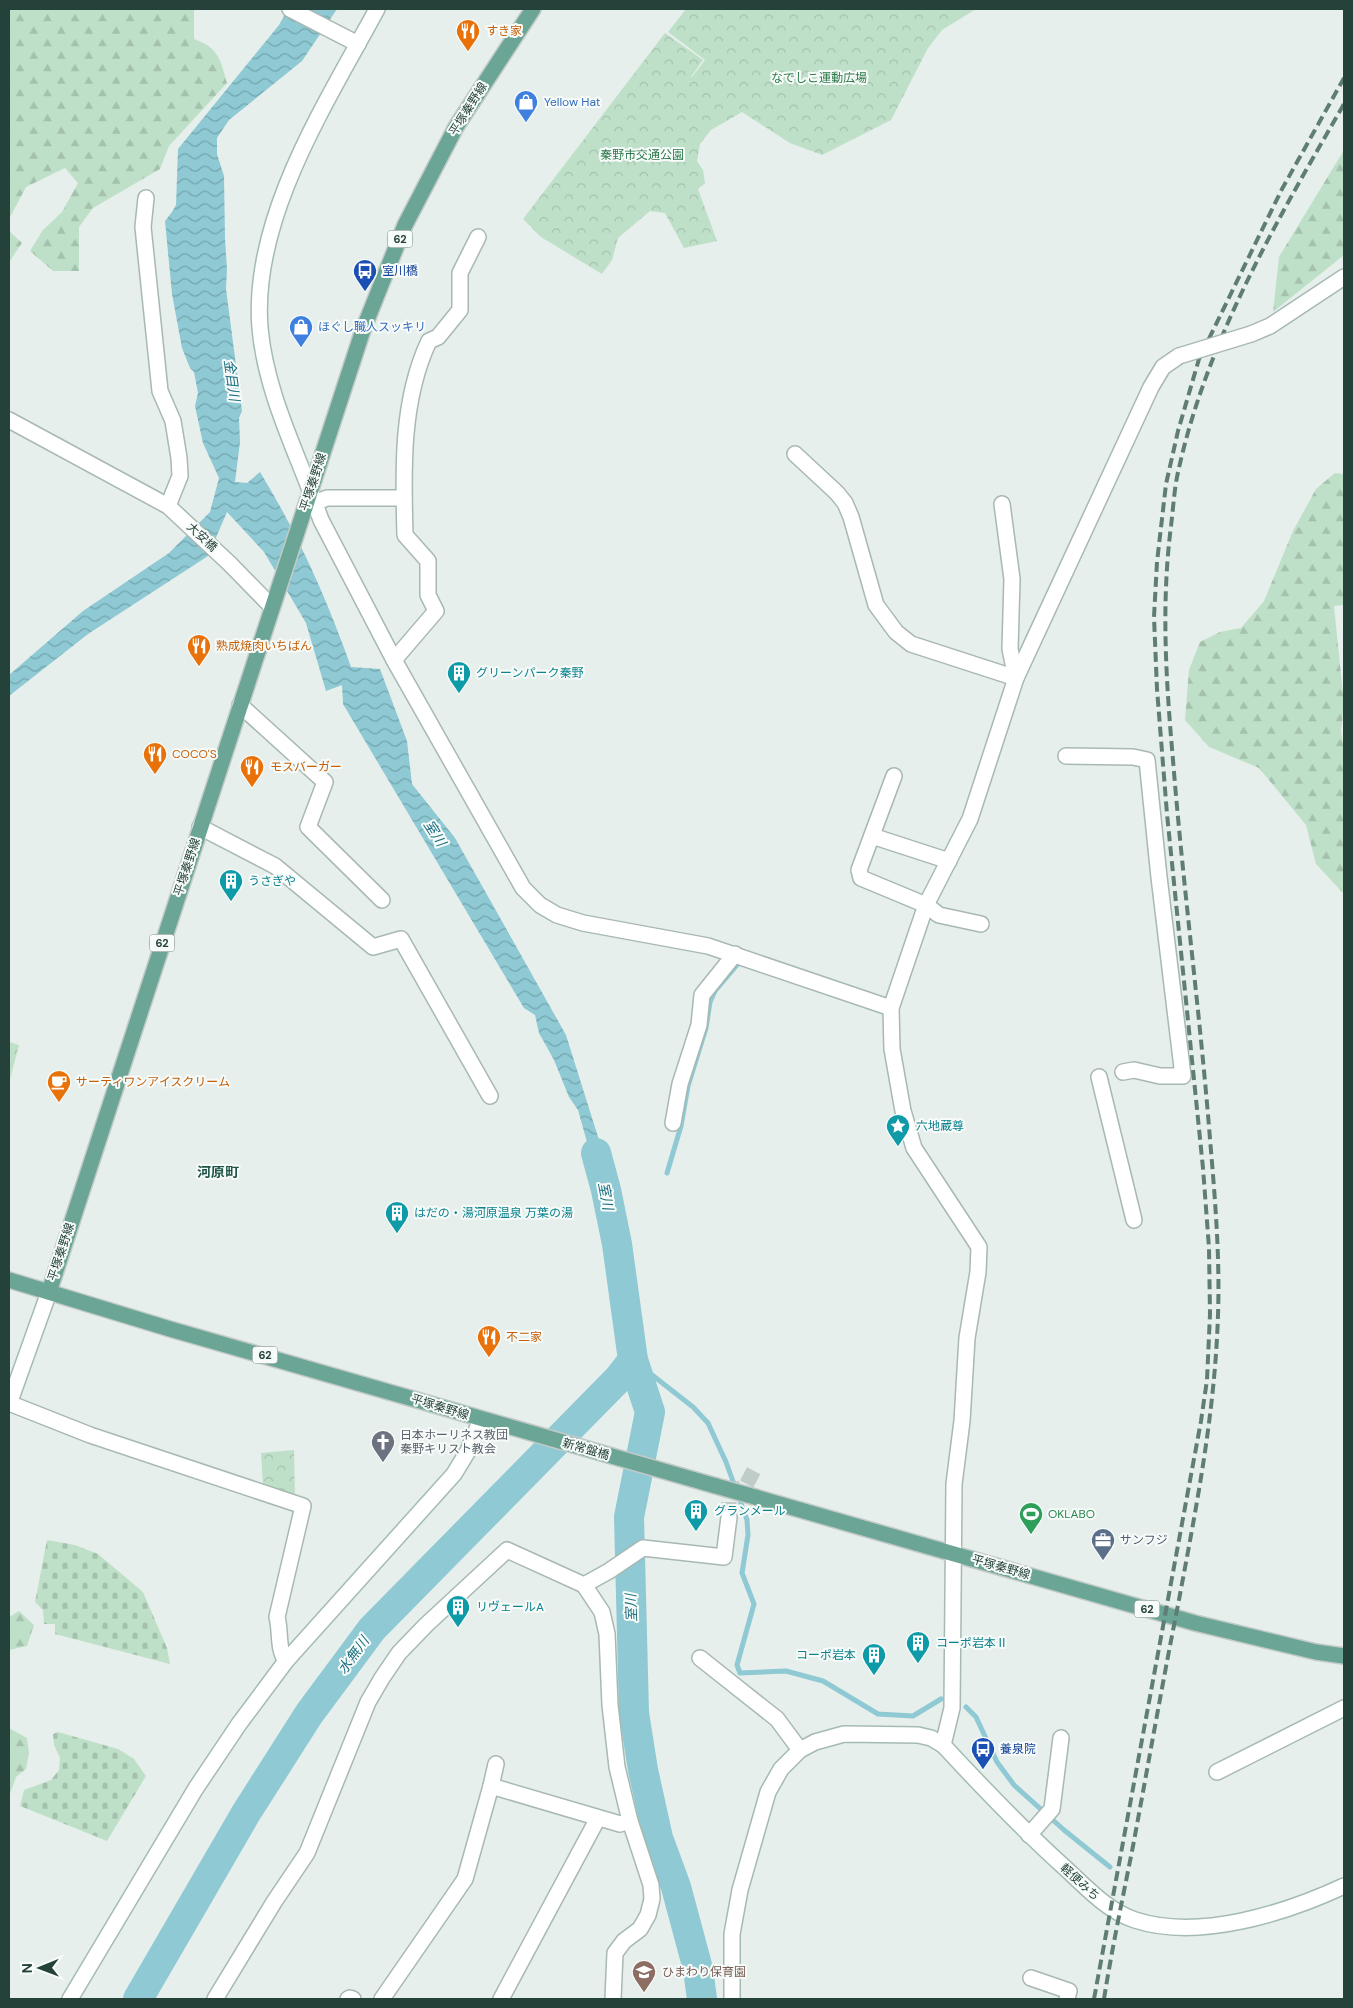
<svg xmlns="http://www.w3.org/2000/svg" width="1353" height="2008" font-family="'DM Sans','Noto Sans JP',sans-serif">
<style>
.forest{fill:url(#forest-firs)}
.cemetery{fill:url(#cemetery-stones)}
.park{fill:url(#park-crowns)}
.water{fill:url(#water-waves)}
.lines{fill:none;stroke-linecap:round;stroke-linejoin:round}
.stream{stroke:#8ec9d4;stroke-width:5}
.river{stroke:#8ec9d4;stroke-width:30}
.street-tunnel{stroke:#bfccc8;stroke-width:15;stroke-dasharray:15 8;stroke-linecap:butt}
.street-casing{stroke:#a8b8b2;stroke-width:18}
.secondary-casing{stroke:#a4bbb3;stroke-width:18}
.primary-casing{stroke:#c2cac8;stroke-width:18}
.street{stroke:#fff;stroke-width:15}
.secondary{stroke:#fff;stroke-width:15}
.primary{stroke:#6aa596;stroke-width:15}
.rail{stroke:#5f7d75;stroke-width:4;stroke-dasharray:10 5;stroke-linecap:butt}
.street-bridge-casing{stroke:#a8b8b2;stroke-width:18;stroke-linecap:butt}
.primary-bridge-casing{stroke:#c2cac8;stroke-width:18;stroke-linecap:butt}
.street-bridge{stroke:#fff;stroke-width:15}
.primary-bridge{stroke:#6aa596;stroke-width:15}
.labels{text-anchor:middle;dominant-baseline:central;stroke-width:4;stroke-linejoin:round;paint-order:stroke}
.shield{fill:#f7fbf9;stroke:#637a73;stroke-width:1}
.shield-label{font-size:11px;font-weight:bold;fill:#24423a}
.food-label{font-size:12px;fill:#c56008;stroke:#f7fbf9;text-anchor:start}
.park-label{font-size:12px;fill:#2d7a4b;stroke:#f7fbf9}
.shop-label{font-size:12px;fill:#366cbe;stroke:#f7fbf9;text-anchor:start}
.street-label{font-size:12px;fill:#24423a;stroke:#f7fbf9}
.transit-label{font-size:12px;fill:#164399;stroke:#f7fbf9;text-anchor:start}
.culture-label{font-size:12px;fill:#0d838f;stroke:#f7fbf9;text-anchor:start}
.worship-label{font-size:12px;fill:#5b616d;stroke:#f7fbf9;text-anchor:start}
.leisure-label{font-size:12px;fill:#27864d;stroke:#f7fbf9;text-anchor:start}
.service-label{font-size:12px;fill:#4e5e75;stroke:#f7fbf9;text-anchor:start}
.education-label{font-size:12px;fill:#785e54;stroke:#f7fbf9;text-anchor:start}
.water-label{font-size:14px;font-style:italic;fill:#1c6f80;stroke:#f7fbf9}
.neighbourhood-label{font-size:14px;font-weight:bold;fill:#1f5548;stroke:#f7fbf9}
</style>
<defs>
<pattern id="forest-firs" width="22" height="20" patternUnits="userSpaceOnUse" patternTransform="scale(1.25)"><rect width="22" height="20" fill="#bfe0c8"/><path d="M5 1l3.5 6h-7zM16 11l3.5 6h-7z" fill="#a4c1ad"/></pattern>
<pattern id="cemetery-stones" width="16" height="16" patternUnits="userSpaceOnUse" patternTransform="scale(1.25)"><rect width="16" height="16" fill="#bfe0c8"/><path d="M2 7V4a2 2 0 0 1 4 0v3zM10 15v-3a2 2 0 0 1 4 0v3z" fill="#a4c1ad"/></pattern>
<pattern id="park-crowns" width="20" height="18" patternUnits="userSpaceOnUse" patternTransform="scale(1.25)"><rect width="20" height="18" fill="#bfe0c8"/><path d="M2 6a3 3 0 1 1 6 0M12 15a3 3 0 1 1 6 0" fill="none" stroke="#a4c1ad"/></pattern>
<pattern id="water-waves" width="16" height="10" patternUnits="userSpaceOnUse" patternTransform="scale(1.25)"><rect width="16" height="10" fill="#8ec9d4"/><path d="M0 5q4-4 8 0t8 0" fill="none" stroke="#74a5ad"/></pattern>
</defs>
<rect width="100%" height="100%" fill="#e6efeb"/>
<g class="forest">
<path d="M 9,9 L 194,9 L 194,39 C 219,48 220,59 227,83 L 169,146 L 160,169 L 93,208 L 79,227 L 79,271 L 53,271 L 30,251 L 43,230 L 62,212 L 78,183 L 65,168 L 26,187 L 9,219 Z"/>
<path d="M 1344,150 L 1344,255 L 1273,312 L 1279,257 Z"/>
<path d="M 9,231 L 22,243 L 9,262 Z"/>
<path d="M 1335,473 L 1344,474 L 1344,605 L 1334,606 L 1344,704 L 1341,731 L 1344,748 L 1344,891 L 1342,892 L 1316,864 L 1306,825 L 1259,768 L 1209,747 L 1185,720 L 1189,670 L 1200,642 L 1220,632 L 1241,628 L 1264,601 L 1293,531 L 1316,489 Z"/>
<path d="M 19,1611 L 34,1625 L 27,1646 L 9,1650 L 9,1617 Z"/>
<path d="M 9,1728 L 27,1738 L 29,1753 L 26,1769 L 16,1777 L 9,1797 Z"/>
</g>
<g class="cemetery">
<path d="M 47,1540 L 75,1545 L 98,1554 L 143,1592 L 167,1648 L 170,1664 L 55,1634 L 55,1624 L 44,1624 L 43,1610 L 35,1602 Z"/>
<path d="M 58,1732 L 118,1749 L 134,1759 L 146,1776 L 107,1841 L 20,1806 L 24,1790 L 51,1780 L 59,1770 L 60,1758 L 54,1745 L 53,1734 Z"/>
</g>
<g class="park">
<path d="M 686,9 L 976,9 L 942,30 L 928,48 L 891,120 L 822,155 L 790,143 L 742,112 L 711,130 L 700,144 L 697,161 L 703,170 L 705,183 L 698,189 L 717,241 L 684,248 L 665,213 L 650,211 L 618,238 L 612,260 L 602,274 L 541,237 L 523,219 L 665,33 L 703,60 L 691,77 L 692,77 L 705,60 L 668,32 Z"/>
<path d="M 9,1042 L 19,1045 L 9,1083 Z"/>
<path d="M 294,1450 L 295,1498 L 263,1486 L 261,1453 Z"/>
</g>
<path class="water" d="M 288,9 L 337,9 L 302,61 L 229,120 L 217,138 L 217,154 L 224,176 L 225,239 L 227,269 L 226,289 L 242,411 L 239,418 L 240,442 L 235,482 L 247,483 L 260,472 C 298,534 327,599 351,667 L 380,669 L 407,741 L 412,784 L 455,838 L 566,1035 L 615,1191 L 601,1192 L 578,1110 L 569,1097 L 554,1060 L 539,1033 L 535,1015 L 524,1008 L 343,704 L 342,685 L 326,691 L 306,623 L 264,552 L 227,512 L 208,556 L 88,634 L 9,696 L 9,675 L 83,611 L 169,553 L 210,512 L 219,478 L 203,443 L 195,406 L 198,393 L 194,372 L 190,368 L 182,348 L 172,294 L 165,221 L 172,212 L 176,205 L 178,149 L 279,25 Z"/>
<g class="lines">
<g class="stream">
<path d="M 667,1173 L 681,1126 L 688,1086 L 706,1028 L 710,1002 L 715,991 L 737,965"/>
<path d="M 633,1360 L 693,1407 L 708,1423 L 726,1462 L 747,1520 L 748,1535 L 742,1573 L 754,1604 L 737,1665 L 740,1673 L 786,1671 L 823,1681 L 878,1714 L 913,1716 L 941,1699"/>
<path d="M 966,1707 L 976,1717 L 997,1762 L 1014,1785 L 1064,1830 L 1110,1867"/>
</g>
<g class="river">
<path d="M 596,1153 L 606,1190 L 617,1244 L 633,1360 L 650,1412 L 629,1517 L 634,1713 L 643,1770 L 658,1838 L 676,1887 L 698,1969 L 702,1999"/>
<path d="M 138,1999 L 246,1813 L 309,1714 L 372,1629 L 619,1378 L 633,1360"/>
</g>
<path class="street-tunnel" d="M 729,1517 L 729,1491 L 745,1487 L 754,1470"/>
<g class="street-casing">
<g id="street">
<path d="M 290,9 L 358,44"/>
<path d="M 146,198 L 143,227 L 160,391 L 173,421 L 179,458 L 180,476 L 168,506"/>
<path d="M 1251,334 L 1270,326 L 1344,277"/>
<path d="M 9,420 L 168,506 L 230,564 L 272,607"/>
<path d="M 795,454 L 837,493 L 845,503 L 851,517 L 876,605 L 896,632 L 911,644 L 1016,678 L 1010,649 L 1012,579 L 1002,504"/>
<path d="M 310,490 L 321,520 L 394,660 L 523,888 L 540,905 L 557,915 L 583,923 L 708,946 L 891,1008"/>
<path d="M 314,503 L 327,498 L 404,498"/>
<path d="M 394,660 L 436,611 L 428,595 L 428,561 L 405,535 C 403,471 401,400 429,341 L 438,337 L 460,310 L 460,273 L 478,237"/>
<path d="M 240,705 L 325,782 L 308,827 L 382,900"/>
<path d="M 1066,756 L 1133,757 L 1147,760 L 1159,877 L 1183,1076 L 1160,1076 L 1134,1070 L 1123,1072"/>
<path d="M 894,776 L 859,870 L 861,878 L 926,905 L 939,915 L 981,924"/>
<path d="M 200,827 L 275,866 L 373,947 L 401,939 L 490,1096"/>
<path d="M 872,836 L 949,861"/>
<path d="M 1099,1077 L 1134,1220"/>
<path d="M 673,1123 L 680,1084 L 699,1025 L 702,995 L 735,954"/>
<path d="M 9,1403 L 90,1435 L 303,1506 L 277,1617 C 281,1632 277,1648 286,1661"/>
<path d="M 584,1585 L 609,1571 L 643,1548 L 724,1557 L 729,1517"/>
<path d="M 700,1658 L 777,1719 L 800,1750"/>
<path d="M 943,1745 L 952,1708 L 954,1484 L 962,1421 L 967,1338 L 978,1272 L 979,1247 L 914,1148 L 903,1111 L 892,1049 L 891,1008 L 926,905 L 970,819 L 1016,678 L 1151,387 L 1163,367 L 1179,356"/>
<path d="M 1217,1772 L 1344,1708"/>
<path d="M 491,1786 L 496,1764"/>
<path d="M 1029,1835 L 1052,1809 L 1061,1738"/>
<path d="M 1031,1978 L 1069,1991 L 1067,1999"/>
<path d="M 215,1999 L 274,1902 L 307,1853 L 368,1702 L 382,1678 L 399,1653 L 426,1625 L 507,1550 L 584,1585 L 602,1612 L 607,1634 L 610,1705 L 617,1767 L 630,1821 L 651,1885 L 652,1899 L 648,1915 L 640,1929 L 624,1941 L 615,1953 L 613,1999"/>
<path d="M 348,1999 L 350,1998 L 353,1999"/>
<path d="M 382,1999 L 465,1879 L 491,1786 L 620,1824 L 630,1821"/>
<path d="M 501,1999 L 598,1818"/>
</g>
</g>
<g class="secondary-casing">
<g id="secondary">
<path d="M 310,490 C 290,438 265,385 260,328 C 251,218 327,102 377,9"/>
<path d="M 9,1404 L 49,1292"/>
<path d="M 70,1999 L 196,1788 L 239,1724 L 286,1661 L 454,1474 L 468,1451 L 481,1419"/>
<path d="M 732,1999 L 732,1934 L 740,1890 L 768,1792 L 781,1769 L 800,1750 L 815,1742 L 844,1734 L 918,1735 L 931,1738 L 943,1745 C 982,1787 1021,1828 1063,1866 C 1085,1886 1107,1911 1135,1920 C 1199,1941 1286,1913 1344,1886"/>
</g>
</g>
<g class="primary-casing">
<g id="primary">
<path d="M 9,1280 L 170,1329 L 716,1486"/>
<path d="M 49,1292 L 363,330 L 405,225 L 456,127 L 533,9"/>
<path d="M 755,1497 L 1195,1623 L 1316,1652 L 1344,1656"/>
</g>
</g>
<use href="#street" class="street"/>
<use href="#secondary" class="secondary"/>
<use href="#primary" class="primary"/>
<g class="rail">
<path d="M 1094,1999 L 1201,1421 L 1207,1380 L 1210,1314 L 1209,1248 L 1203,1168 L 1167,814 L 1157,689 L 1154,617 L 1157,562 L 1166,484 L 1178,431 L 1199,359 L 1282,189 L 1344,78"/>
<path d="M 1104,1999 C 1112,1948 1123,1897 1133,1846 C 1148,1766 1162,1685 1178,1605 C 1196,1509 1215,1413 1218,1315 C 1220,1256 1215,1198 1210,1139 C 1200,1013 1183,886 1173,760 C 1166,681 1161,604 1171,526 C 1173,510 1174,493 1177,477 C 1205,343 1276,222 1344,104"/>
</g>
<g class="street-bridge-casing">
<path id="street-bridge" d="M 1179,356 L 1251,334"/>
</g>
<g class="primary-bridge-casing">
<path id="primary-bridge" d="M 716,1486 L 755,1497"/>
</g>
<use href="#street-bridge" class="street-bridge"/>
<use href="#primary-bridge" class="primary-bridge"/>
</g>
<defs>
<g id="restaurant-pin" transform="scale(1.25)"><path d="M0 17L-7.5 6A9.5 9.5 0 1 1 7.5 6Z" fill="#e8710a" stroke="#f7fbf9"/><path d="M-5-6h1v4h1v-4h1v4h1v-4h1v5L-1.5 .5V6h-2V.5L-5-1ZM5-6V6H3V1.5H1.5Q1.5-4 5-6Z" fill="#fff"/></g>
<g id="shop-pin" transform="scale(1.25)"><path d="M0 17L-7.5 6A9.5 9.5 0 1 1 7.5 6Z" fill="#3f7fe0" stroke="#f7fbf9"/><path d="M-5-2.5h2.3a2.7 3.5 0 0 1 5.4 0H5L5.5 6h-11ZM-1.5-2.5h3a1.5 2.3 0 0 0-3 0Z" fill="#fff"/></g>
<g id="bus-pin" transform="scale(1.25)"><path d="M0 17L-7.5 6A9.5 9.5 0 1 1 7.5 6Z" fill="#1a4fb4" stroke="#f7fbf9"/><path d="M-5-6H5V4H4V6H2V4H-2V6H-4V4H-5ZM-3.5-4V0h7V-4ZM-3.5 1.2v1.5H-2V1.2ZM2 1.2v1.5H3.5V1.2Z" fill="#fff"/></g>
<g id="building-pin" transform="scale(1.25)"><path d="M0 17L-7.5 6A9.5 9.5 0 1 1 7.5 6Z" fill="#0f9aa8" stroke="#f7fbf9"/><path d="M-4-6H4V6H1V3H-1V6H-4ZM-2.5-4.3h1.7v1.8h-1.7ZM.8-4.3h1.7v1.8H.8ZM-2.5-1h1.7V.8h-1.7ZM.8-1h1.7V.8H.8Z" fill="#fff"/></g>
<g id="cafe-pin" transform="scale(1.25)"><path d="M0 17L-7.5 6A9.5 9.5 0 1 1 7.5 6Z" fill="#e8710a" stroke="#f7fbf9"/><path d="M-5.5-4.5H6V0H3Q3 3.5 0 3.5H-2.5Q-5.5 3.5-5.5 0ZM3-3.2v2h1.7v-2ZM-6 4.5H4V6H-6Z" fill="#fff"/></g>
<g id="sight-pin" transform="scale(1.25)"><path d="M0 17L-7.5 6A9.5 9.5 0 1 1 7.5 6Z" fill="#0f9aa8" stroke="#f7fbf9"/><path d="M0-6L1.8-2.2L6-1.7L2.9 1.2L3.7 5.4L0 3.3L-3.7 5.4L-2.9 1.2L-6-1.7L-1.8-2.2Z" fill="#fff"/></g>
<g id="church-pin" transform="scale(1.25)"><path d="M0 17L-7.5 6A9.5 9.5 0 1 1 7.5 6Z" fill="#6b7280" stroke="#f7fbf9"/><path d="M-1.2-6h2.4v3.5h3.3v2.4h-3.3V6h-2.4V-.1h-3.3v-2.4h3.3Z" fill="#fff"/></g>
<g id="stadium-pin" transform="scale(1.25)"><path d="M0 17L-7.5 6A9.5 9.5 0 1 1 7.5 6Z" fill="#2e9e5b" stroke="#f7fbf9"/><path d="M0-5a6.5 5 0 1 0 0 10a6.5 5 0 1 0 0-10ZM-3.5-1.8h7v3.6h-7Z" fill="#fff"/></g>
<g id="office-pin" transform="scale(1.25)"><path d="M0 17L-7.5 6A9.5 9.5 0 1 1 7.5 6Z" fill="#5c6f8a" stroke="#f7fbf9"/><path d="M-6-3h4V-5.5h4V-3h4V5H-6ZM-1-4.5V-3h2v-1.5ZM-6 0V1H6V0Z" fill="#fff"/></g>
<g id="school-pin" transform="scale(1.25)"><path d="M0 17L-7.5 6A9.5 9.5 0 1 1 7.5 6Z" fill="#8d6e63" stroke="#f7fbf9"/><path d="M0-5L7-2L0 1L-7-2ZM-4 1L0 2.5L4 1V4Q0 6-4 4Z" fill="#fff"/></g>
</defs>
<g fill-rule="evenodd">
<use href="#restaurant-pin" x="468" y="31"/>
<use href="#shop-pin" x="526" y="102"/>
<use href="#bus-pin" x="365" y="271"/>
<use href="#shop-pin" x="301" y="327"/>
<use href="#restaurant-pin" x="199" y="646"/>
<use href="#building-pin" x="459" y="673"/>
<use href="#restaurant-pin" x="155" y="754"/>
<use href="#restaurant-pin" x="252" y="767"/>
<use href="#building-pin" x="231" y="881"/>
<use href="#cafe-pin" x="59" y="1082"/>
<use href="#sight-pin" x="898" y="1126"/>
<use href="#building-pin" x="397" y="1213"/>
<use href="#restaurant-pin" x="489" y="1337"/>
<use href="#church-pin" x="383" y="1442"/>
<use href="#building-pin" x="696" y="1511"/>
<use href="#stadium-pin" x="1031" y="1514"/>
<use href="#office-pin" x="1103" y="1540"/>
<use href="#building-pin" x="458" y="1607"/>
<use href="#building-pin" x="918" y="1643"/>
<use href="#building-pin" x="874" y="1655"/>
<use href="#bus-pin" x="983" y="1749"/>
<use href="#school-pin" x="644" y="1972"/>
</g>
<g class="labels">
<g class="shield">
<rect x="387.5" y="230.5" width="25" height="17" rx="4"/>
<rect x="149.5" y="934.5" width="25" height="17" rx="4"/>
<rect x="252.5" y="1346.5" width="25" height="17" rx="4"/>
<rect x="1134.5" y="1600.5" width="25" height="17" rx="4"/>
</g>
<g class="shield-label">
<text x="400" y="239">62</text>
<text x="162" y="943">62</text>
<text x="265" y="1355">62</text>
<text x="1147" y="1609">62</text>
</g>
<g class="food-label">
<text x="486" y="31">すき家</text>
<text x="216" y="646">熟成焼肉いちばん</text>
<text x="172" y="754">COCO'S</text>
<text x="270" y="767">モスバーガー</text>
<text x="76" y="1082">サーティワンアイスクリーム</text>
<text x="506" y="1337">不二家</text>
</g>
<g class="park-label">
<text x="819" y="78">なでしこ運動広場</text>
<text x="642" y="155">秦野市交通公園</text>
</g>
<g class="shop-label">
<text x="544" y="102">Yellow Hat</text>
<text x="318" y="327">ほぐし職人スッキリ</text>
</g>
<g class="street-label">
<text transform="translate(468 109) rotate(-58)">平塚秦野線</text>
<text transform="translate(313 482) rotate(-72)">平塚秦野線</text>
<text transform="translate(202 537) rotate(43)">大安橋</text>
<text transform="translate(187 867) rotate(-72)">平塚秦野線</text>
<text transform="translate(61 1252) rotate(-72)">平塚秦野線</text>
<text transform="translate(440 1407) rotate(17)">平塚秦野線</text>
<text transform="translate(586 1449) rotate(16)">新常盤橋</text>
<text transform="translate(1001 1567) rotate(16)">平塚秦野線</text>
<text transform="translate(1080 1882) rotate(42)">軽便みち</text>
</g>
<g class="transit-label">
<text x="382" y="271">室川橋</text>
<text x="1000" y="1749">養泉院</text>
</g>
<g class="culture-label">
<text x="476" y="673">グリーンパーク秦野</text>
<text x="248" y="881">うさぎや</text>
<text x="916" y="1126">六地蔵尊</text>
<text x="414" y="1213">はだの・湯河原温泉 万葉の湯</text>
<text x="714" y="1511">グランメール</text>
<text x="476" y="1607">リヴェールA</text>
<text x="936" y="1643">コーポ岩本Ⅱ</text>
<text x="856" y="1655" text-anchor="end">コーポ岩本</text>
</g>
<g class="worship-label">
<text x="400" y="1435">日本ホーリネス教団<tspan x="400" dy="14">秦野キリスト教会</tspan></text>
</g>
<g class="leisure-label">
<text x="1048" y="1514">OKLABO</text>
</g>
<g class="service-label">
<text x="1120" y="1540">サンフジ</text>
</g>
<g class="education-label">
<text x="662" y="1972">ひまわり保育園</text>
</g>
<g class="water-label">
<text transform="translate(232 380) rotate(82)">金目川</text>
<text transform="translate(435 833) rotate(57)">室川</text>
<text transform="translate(606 1196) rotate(79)">室川</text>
<text transform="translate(631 1608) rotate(-92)">室川</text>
<text transform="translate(353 1655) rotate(-54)">水無川</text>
</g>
<g class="neighbourhood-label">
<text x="218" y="1172">河原町</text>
</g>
</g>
<rect width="1353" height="2008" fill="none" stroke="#24423a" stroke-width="20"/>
<g transform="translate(40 1968) rotate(269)" stroke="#f7fbf9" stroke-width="4" paint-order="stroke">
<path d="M0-4L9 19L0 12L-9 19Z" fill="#24423a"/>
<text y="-8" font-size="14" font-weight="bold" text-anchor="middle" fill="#24423a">N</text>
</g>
</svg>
